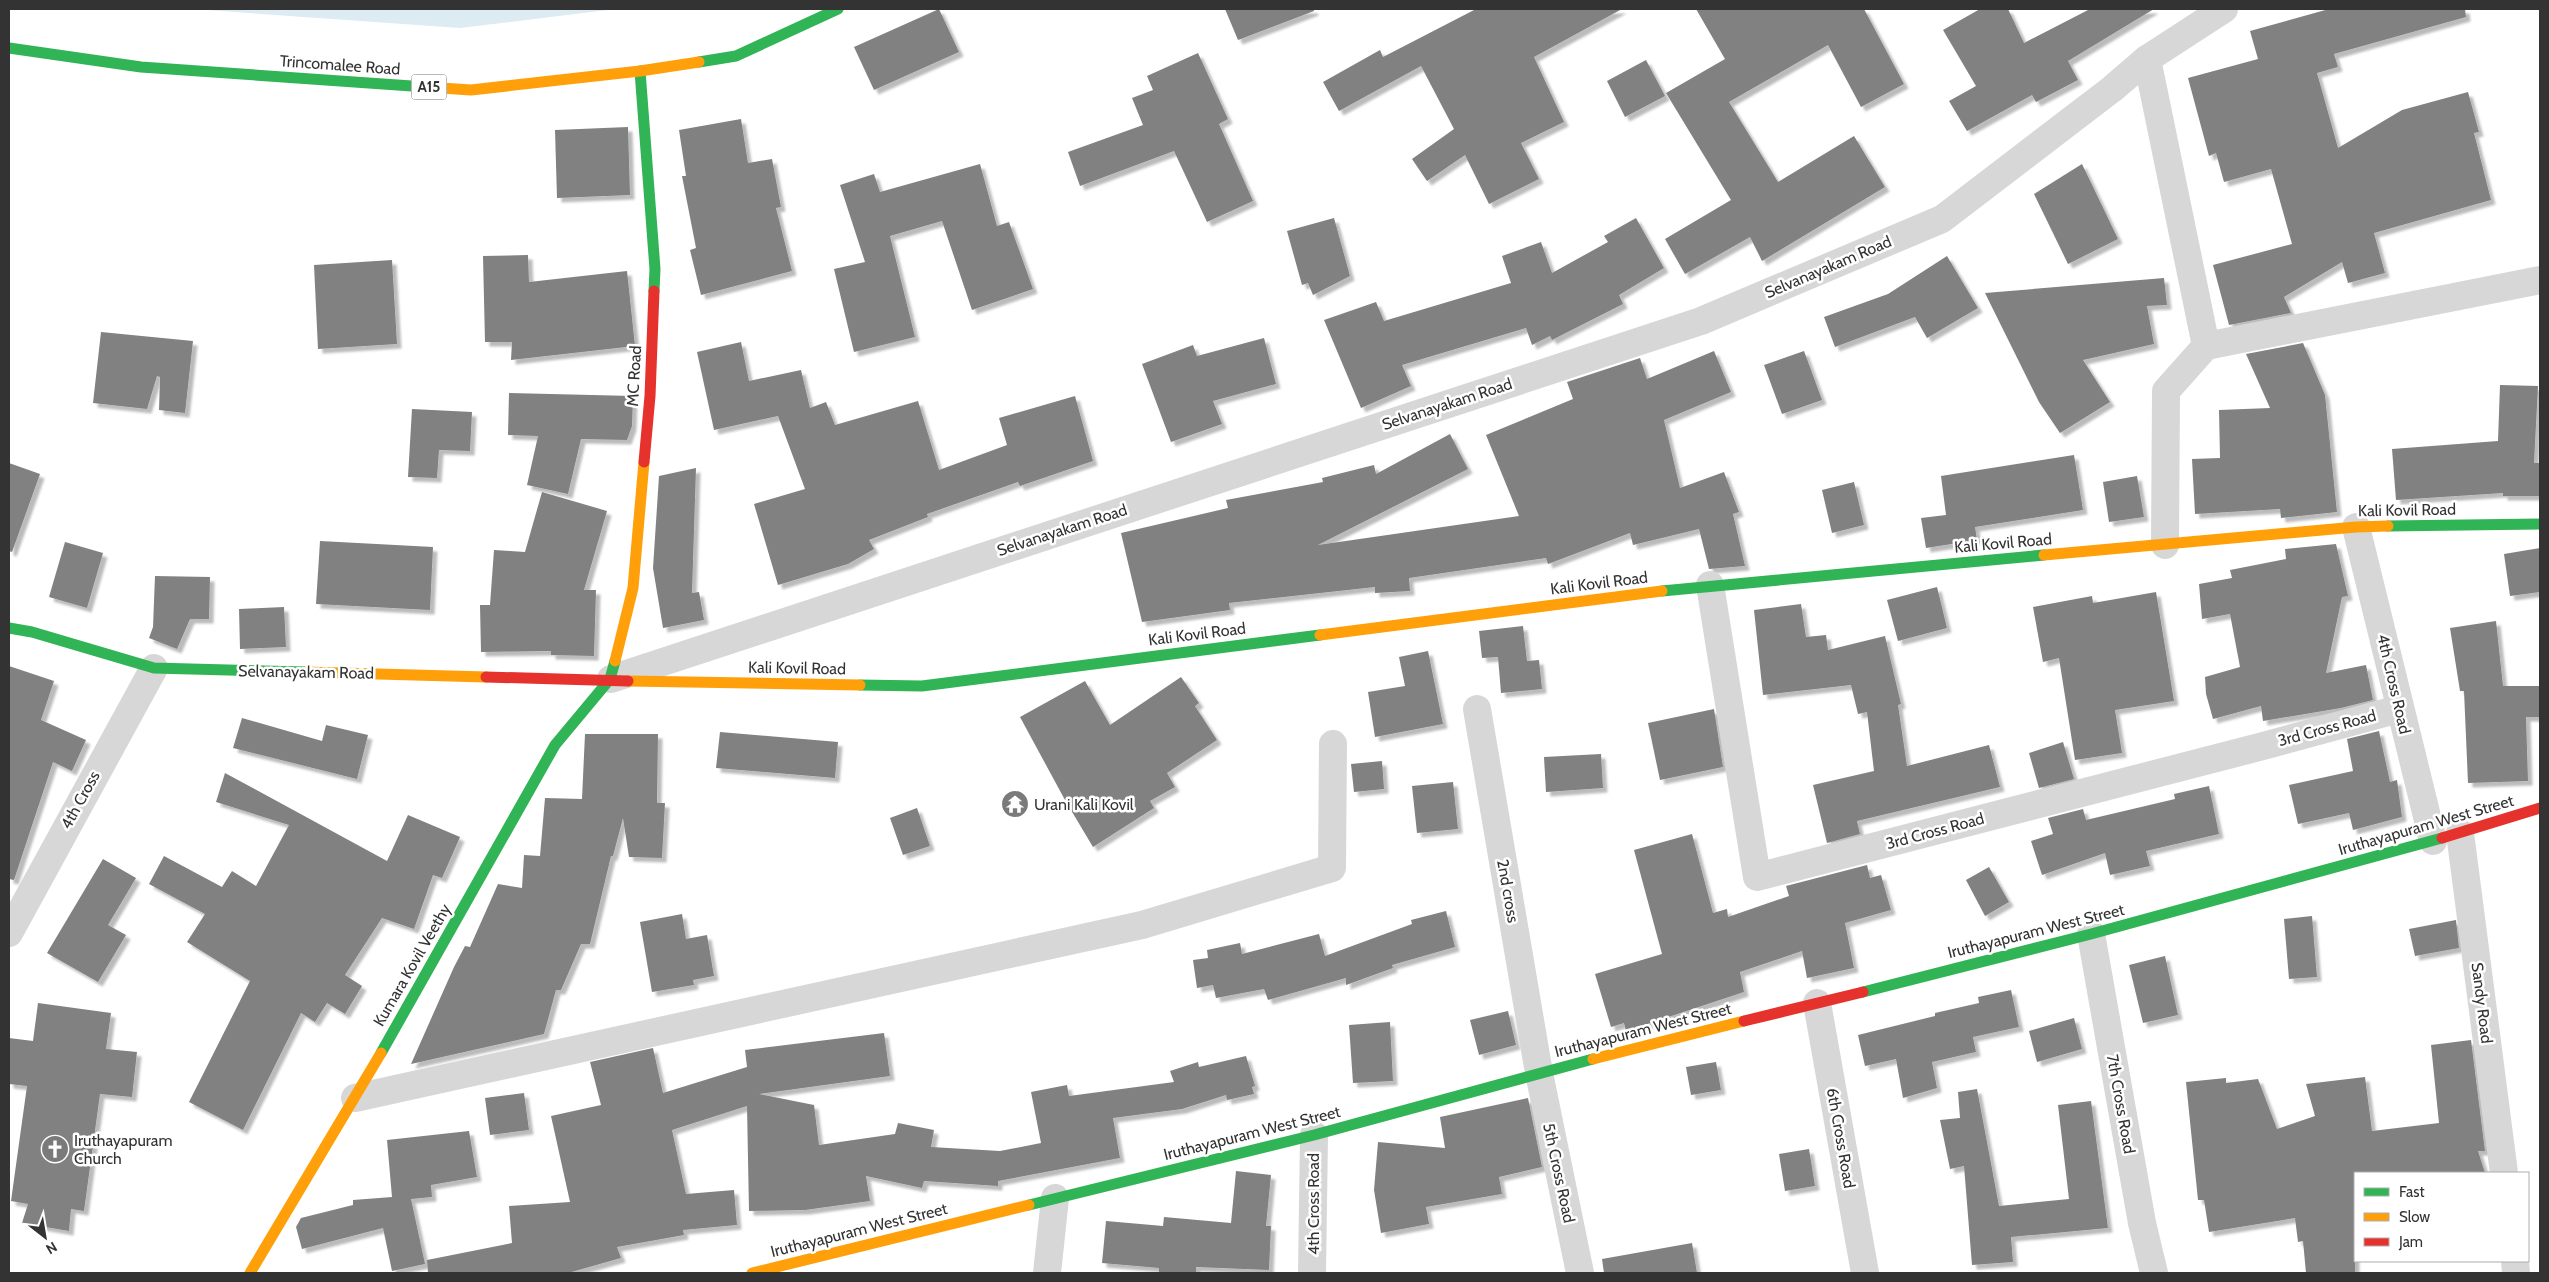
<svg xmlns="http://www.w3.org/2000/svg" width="2549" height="1282" font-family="Cabin,sans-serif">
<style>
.water{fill:#ddebf3}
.building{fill:#818181;filter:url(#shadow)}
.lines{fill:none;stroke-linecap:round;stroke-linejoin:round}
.street{stroke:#d7d7d7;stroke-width:28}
.fast{stroke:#30b455;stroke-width:11}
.slow{stroke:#ff9f0a;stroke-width:11}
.jam{stroke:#e5322d;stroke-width:11}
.labels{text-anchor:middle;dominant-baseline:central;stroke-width:5;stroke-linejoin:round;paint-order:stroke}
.shield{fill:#fff;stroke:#707070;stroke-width:1}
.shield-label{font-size:15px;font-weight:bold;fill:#333}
.street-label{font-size:16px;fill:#333;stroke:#fff}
.poi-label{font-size:16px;fill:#333;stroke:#fff;text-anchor:start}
</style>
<defs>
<filter id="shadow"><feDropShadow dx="4.5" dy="4.5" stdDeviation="1" flood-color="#0004"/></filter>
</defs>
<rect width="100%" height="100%" fill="#fff"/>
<path class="water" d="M 192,9 L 616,9 L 460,28 Z"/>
<g class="building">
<path d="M 939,9 L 959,52 L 874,90 L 854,47 Z"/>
<path d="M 1225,9 L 1314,9 L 1314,11 L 1238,40 Z"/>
<path d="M 1476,9 L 1622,9 L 1534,57 L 1564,122 L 1521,143 L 1539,179 L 1489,204 L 1465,155 L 1427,181 L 1412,159 L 1454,129 L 1421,66 L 1339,111 L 1323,82 L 1380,50 L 1383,57 Z"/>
<path d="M 1696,9 L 1864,9 L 1904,84 L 1861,107 L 1828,45 L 1729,102 L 1778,182 L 1854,136 L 1885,187 L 1762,261 L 1750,237 L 1685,274 L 1665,239 L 1731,200 L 1666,93 L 1725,59 Z"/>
<path d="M 1980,9 L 2008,9 L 2024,43 L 2090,9 L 2154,9 L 2068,61 L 2078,80 L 2036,102 L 2032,95 L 1967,131 L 1949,101 L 1976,86 L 1943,30 Z"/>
<path d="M 2329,9 L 2465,9 L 2466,17 L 2334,54 L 2338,67 L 2317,73 L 2338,148 L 2402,110 L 2468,92 L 2479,132 L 2474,133 L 2491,200 L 2374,233 L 2385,273 L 2348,283 L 2342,262 L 2284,297 L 2291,313 L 2229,325 L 2213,265 L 2292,244 L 2271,169 L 2224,182 L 2216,153 L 2209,156 L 2188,78 L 2258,59 L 2250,31 Z"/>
<path d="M 1198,53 L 1228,119 L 1219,124 L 1253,201 L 1207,222 L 1174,151 L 1080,186 L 1068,152 L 1143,125 L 1132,98 L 1153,90 L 1147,76 Z"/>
<path d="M 1646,60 L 1665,96 L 1625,117 L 1607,81 Z"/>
<path d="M 741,119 L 748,163 L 772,159 L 781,207 L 776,208 L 792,271 L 701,295 L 690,250 L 696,248 L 682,176 L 686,176 L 679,130 Z"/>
<path d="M 628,127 L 630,195 L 557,198 L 555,130 Z"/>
<path d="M 980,164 L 997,226 L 1009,222 L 1033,289 L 972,310 L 942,221 L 890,236 L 915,337 L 854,352 L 834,269 L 865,262 L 840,185 L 874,174 L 880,192 Z"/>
<path d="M 2082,164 L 2118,239 L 2068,264 L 2034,194 Z"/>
<path d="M 1334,218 L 1350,276 L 1313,295 L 1308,283 L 1302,285 L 1287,231 Z"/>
<path d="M 1636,218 L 1664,268 L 1619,295 L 1623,304 L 1552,340 L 1550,336 L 1532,345 L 1526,328 L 1402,365 L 1411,386 L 1361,408 L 1324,320 L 1376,302 L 1384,321 L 1511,283 L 1502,256 L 1541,242 L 1552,273 L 1608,242 L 1604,236 Z"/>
<path d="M 528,255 L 529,282 L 627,271 L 635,346 L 511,360 L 512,342 L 485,342 L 483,256 Z"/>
<path d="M 1947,256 L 1978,308 L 1927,338 L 1915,317 L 1835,347 L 1824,317 L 1888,294 Z"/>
<path d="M 392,260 L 397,344 L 318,349 L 314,265 Z"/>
<path d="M 2164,278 L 2167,305 L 2147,306 L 2154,344 L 2083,360 L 2110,402 L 2060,433 L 2039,402 L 1985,293 Z"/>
<path d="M 101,332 L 193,341 L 185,413 L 159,410 L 160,377 L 157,376 L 147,409 L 93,403 Z"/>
<path d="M 1264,338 L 1276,384 L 1213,401 L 1222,424 L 1171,442 L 1142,364 L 1193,345 L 1197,356 Z"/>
<path d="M 741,342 L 749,381 L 801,370 L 810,408 L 826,402 L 835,425 L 918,401 L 939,470 L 1007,445 L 999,418 L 1075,396 L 1093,461 L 1020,486 L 1018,482 L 927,514 L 928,517 L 869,540 L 874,549 L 848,564 L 778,585 L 754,504 L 805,489 L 778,416 L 714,430 L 697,352 Z"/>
<path d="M 2303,343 L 2325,395 L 2337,512 L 2281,518 L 2280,509 L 2195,514 L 2192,459 L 2220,458 L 2219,410 L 2270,408 L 2246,354 Z"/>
<path d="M 1714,351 L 1731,392 L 1664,420 L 1680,488 L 1724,472 L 1739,512 L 1733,514 L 1745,566 L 1709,569 L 1699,529 L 1633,545 L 1630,533 L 1548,564 L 1546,558 L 1409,578 L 1410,591 L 1375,593 L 1375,587 L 1229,603 L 1230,610 L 1142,622 L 1121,533 L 1228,508 L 1226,500 L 1323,482 L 1322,478 L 1374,465 L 1376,474 L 1450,434 L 1468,469 L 1318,545 L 1519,516 L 1486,435 L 1573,399 L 1567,382 L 1640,358 L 1647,379 Z"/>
<path d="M 1804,351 L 1822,400 L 1782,414 L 1764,365 Z"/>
<path d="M 2500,385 L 2538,386 L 2534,463 L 2540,463 L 2540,496 L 2503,496 L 2503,493 L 2396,500 L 2392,449 L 2498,441 Z"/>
<path d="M 509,393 L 633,396 L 632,426 L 627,440 L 581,439 L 568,494 L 527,485 L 538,436 L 508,435 Z"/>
<path d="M 412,409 L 472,412 L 470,451 L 439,450 L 437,478 L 408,477 Z"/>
<path d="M 2074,455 L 2083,510 L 1975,527 L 1977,540 L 1926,548 L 1921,518 L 1946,515 L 1941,476 Z"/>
<path d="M 9,463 L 40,474 L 12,552 L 9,551 Z"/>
<path d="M 696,468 L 692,593 L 699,592 L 704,620 L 663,628 L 653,568 L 659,476 Z"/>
<path d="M 2137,476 L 2144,517 L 2109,522 L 2103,482 Z"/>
<path d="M 1854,482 L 1864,525 L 1832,533 L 1822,490 Z"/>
<path d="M 542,492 L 607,511 L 584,590 L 596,590 L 594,656 L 551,655 L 551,651 L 481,652 L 480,605 L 490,605 L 494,550 L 525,552 Z"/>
<path d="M 320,541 L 433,547 L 430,610 L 316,604 Z"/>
<path d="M 65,542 L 103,553 L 87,608 L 49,597 Z"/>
<path d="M 2336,544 L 2348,596 L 2342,597 L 2326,673 L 2366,665 L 2373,700 L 2341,708 L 2263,721 L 2261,706 L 2213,719 L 2206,694 L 2205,677 L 2240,667 L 2230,614 L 2202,619 L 2199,584 L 2232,578 L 2230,570 L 2286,559 L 2285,549 Z"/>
<path d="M 2540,548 L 2540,592 L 2510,596 L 2504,554 Z"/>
<path d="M 155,576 L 210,577 L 209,619 L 190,619 L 177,649 L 149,638 L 153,627 Z"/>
<path d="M 1937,587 L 1947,628 L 1898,641 L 1887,600 Z"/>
<path d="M 2156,592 L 2174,701 L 2115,710 L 2122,753 L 2075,760 L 2059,658 L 2043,662 L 2033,607 L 2092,596 L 2093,603 Z"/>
<path d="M 1801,604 L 1806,637 L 1826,635 L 1828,650 L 1885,636 L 1901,704 L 1898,705 L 1907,766 L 1989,745 L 2000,787 L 1857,821 L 1860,834 L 1827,843 L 1813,785 L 1874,771 L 1867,712 L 1858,714 L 1851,685 L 1763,695 L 1754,610 Z"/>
<path d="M 284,607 L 286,647 L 240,649 L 239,609 Z"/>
<path d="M 2496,621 L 2503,686 L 2540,686 L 2540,717 L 2526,717 L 2528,781 L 2468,783 L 2464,691 L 2460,691 L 2450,628 Z"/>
<path d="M 1523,626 L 1527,661 L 1539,660 L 1542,689 L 1501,693 L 1498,657 L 1482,658 L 1479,631 Z"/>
<path d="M 1428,651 L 1443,724 L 1375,737 L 1368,692 L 1405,686 L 1399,657 Z"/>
<path d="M 9,666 L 54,681 L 41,720 L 86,740 L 72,771 L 53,762 L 14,880 L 9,879 Z"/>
<path d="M 1181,677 L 1199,703 L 1195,706 L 1217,740 L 1167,773 L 1175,787 L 1150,801 L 1154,808 L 1093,847 L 1065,800 L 1020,717 L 1085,681 L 1110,725 Z"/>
<path d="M 1714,709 L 1723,767 L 1660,780 L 1648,723 Z"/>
<path d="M 242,718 L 322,741 L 326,725 L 368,735 L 357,779 L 233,748 Z"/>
<path d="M 2379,731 L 2390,782 L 2397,780 L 2402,817 L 2353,830 L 2349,813 L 2298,824 L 2289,785 L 2353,771 L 2347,739 Z"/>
<path d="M 720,732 L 838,742 L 835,778 L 716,768 Z"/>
<path d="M 585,734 L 658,734 L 657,803 L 665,803 L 662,858 L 629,857 L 623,818 L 613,856 L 611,856 L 590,944 L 581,944 L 561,990 L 556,990 L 544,1034 L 411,1064 L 454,967 L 465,946 L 470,947 L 498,884 L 522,888 L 524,855 L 540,856 L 545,798 L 582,799 Z"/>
<path d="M 2063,742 L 2074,779 L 2039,788 L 2029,753 Z"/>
<path d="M 1601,754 L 1603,788 L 1546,792 L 1544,757 Z"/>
<path d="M 1382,761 L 1384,789 L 1354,792 L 1351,764 Z"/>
<path d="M 225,773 L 387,861 L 408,815 L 460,837 L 442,878 L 433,875 L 414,929 L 382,918 L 345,975 L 362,986 L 345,1014 L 327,1003 L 315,1022 L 301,1013 L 243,1130 L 189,1102 L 250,981 L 187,942 L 205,914 L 149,884 L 164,856 L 222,887 L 232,871 L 256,886 L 289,825 L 216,802 Z"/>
<path d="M 1453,782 L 1458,829 L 1417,833 L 1412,786 Z"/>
<path d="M 2209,786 L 2219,834 L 2146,851 L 2150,866 L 2110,875 L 2105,853 L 2042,875 L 2031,841 L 2053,834 L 2048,818 L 2083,809 L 2086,820 L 2175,799 L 2174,794 Z"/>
<path d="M 917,808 L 930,846 L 903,855 L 890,818 Z"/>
<path d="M 1692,834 L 1713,913 L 1727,909 L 1728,917 L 1789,896 L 1786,886 L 1867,865 L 1870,878 L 1881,875 L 1891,910 L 1845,923 L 1854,968 L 1807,978 L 1802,951 L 1740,972 L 1744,992 L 1626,1031 L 1624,1023 L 1611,1027 L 1595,974 L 1662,954 L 1634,850 Z"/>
<path d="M 103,859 L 136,878 L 108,925 L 126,935 L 98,982 L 47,953 Z"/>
<path d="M 1989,867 L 2009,902 L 1985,916 L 1966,880 Z"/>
<path d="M 1446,911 L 1455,947 L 1392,965 L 1393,968 L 1346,985 L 1346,978 L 1268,1000 L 1264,989 L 1216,998 L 1213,985 L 1197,988 L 1193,960 L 1208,958 L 1207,950 L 1240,943 L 1242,954 L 1319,934 L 1325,956 L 1412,924 L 1411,920 Z"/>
<path d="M 682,914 L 686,939 L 707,935 L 714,976 L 693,980 L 694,985 L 652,992 L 640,922 Z"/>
<path d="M 2312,916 L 2317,977 L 2289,979 L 2284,919 Z"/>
<path d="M 2456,920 L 2459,948 L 2415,956 L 2409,929 Z"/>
<path d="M 2165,956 L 2178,1015 L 2143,1023 L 2129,965 Z"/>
<path d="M 2011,990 L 2019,1027 L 1973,1037 L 1976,1052 L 1932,1062 L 1937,1088 L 1903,1098 L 1896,1059 L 1865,1066 L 1858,1035 L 1935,1016 L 1935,1013 L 1979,1003 L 1978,997 Z"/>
<path d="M 38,1003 L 111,1013 L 106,1049 L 137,1052 L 132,1097 L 100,1094 L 84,1211 L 71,1209 L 69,1231 L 22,1223 L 28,1204 L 11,1201 L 27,1086 L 9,1084 L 9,1038 L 33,1041 Z"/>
<path d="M 1508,1011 L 1516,1045 L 1479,1055 L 1470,1020 Z"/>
<path d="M 2074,1018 L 2082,1049 L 2037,1062 L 2029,1031 Z"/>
<path d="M 1390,1022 L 1393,1081 L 1353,1083 L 1349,1025 Z"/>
<path d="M 884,1033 L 890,1076 L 759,1094 L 814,1105 L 819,1145 L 895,1134 L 898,1123 L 934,1130 L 931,1147 L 1000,1151 L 1041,1143 L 1031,1092 L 1067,1085 L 1069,1096 L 1174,1082 L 1170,1071 L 1198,1062 L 1199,1067 L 1246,1056 L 1255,1086 L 1252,1087 L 1254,1094 L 1227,1100 L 1226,1095 L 1182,1109 L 1113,1118 L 1120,1158 L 998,1181 L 998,1186 L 924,1181 L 922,1188 L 866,1176 L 870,1201 L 805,1210 L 749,1211 L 747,1106 L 672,1130 L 686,1194 L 734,1190 L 737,1225 L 683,1230 L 684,1235 L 617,1247 L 621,1258 L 568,1273 L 428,1273 L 427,1260 L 512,1243 L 509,1206 L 570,1202 L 551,1116 L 601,1105 L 590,1062 L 653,1048 L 663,1093 L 747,1067 L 745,1050 Z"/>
<path d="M 2471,1040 L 2485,1151 L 2478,1151 L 2485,1173 L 2355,1173 L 2355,1273 L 2306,1273 L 2303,1241 L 2298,1242 L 2295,1218 L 2209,1232 L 2204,1200 L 2198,1200 L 2186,1082 L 2226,1078 L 2226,1083 L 2258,1079 L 2277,1129 L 2315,1116 L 2306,1084 L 2365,1077 L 2372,1131 L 2439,1123 L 2431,1045 Z"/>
<path d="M 1716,1062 L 1721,1090 L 1691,1095 L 1686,1067 Z"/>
<path d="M 1977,1089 L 1999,1206 L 2069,1199 L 2058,1105 L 2091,1101 L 2108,1228 L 2011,1237 L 2013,1262 L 1972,1265 L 1964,1166 L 1950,1169 L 1940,1120 L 1960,1118 L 1958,1092 Z"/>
<path d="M 524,1093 L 529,1130 L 490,1135 L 485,1098 Z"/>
<path d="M 1528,1098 L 1542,1167 L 1499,1177 L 1502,1194 L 1426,1207 L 1429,1224 L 1381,1233 L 1374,1190 L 1378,1142 L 1445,1148 L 1440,1117 Z"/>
<path d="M 469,1131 L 477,1177 L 431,1185 L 432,1197 L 411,1199 L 425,1264 L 392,1271 L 383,1228 L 302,1249 L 296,1227 L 301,1218 L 353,1205 L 353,1200 L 392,1197 L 387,1140 Z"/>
<path d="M 1809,1149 L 1815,1186 L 1785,1191 L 1779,1154 Z"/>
<path d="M 1236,1171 L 1271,1175 L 1266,1226 L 1271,1226 L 1269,1270 L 1196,1267 L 1196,1273 L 1173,1273 L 1159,1272 L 1159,1268 L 1102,1263 L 1106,1221 L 1163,1226 L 1164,1217 L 1231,1223 Z"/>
<path d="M 1692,1243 L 1697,1273 L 1604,1273 L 1602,1259 Z"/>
</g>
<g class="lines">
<g class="street">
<path d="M 2147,59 L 2206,346 L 2166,391 L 2165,545"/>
<path d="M 2206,346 L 2540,280"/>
<path d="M 2356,527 L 2433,841"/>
<path d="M 1710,585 L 1757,877 L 2263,746 L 2399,709"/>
<path d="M 611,679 L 1701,321 L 1942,219 L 2112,89 L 2147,59 L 2224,9"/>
<path d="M 1477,709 L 1539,1073 L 1580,1273"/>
<path d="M 2460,833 L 2504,1173"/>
<path d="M 9,933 L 154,668"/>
<path d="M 2091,934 L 2142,1223 L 2154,1273"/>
<path d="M 1817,1003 L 1865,1273"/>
<path d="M 355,1098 L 1142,925 L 1332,868 L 1333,744"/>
<path d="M 2515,1261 L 2516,1273"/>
<path d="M 1047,1273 L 1055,1198"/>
<path d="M 1312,1273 L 1314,1135"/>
</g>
<g class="fast">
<path d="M 9,48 L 141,67 L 426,87"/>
<path d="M 699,62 L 736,56 L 838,9"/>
<path d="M 640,71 L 655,269 L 654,291"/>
<path d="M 2388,526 L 2540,524"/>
<path d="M 1662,591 L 2044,555"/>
<path d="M 9,628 L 32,632 L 154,668 L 306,672"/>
<path d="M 860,685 L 922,686 L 1320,635"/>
<path d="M 1863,992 L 2091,934 L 2442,838"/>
<path d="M 381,1053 L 555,745 L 610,679 L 615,661"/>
<path d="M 1029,1205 L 1314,1135 L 1593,1059"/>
</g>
<g class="slow">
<path d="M 426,87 L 471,90 L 640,71 L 699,62"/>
<path d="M 2044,555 L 2356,527 L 2388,526"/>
<path d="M 1320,635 L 1662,591"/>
<path d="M 615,661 L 633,588 L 644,462"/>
<path d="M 306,672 L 486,677"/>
<path d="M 628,681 L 860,685"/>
<path d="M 1593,1059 L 1744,1021"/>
<path d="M 250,1273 L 381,1053"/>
<path d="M 752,1273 L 1029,1205"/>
</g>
<g class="jam">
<path d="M 644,462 L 650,396 L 654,291"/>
<path d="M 486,677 L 628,681"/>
<path d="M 2442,838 L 2540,808"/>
<path d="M 1744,1021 L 1863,992"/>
</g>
</g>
<defs>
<g id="temple-disc" transform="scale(1.4375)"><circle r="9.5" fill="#7a7a7a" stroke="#fff"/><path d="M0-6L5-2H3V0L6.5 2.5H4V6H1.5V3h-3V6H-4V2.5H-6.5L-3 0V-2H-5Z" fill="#fff"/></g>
<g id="church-disc" transform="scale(1.4375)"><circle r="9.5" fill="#7a7a7a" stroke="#fff"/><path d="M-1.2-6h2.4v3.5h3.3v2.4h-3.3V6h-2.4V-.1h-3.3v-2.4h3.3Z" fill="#fff"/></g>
</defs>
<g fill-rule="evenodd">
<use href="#temple-disc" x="1015" y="804"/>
<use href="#church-disc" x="55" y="1149"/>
</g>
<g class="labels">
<rect class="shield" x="411.5" y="74.5" width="35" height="25" rx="4"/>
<g class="shield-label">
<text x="429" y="87">A15</text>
</g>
<g class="street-label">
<text transform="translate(340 65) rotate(4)">Trincomalee Road</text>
<text transform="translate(1828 267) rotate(-23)">Selvanayakam Road</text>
<text transform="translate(634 376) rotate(-87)">MC Road</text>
<text transform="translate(1447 404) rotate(-18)">Selvanayakam Road</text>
<text transform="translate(2407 510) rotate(-1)">Kali Kovil Road</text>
<text transform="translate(1062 530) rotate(-18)">Selvanayakam Road</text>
<text transform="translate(2003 543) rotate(-5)">Kali Kovil Road</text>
<text transform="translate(1599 583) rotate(-7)">Kali Kovil Road</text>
<text transform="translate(1197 634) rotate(-7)">Kali Kovil Road</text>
<text transform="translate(797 668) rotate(1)">Kali Kovil Road</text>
<text transform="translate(306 672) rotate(1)">Selvanayakam Road</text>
<text transform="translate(2394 684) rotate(77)">4th Cross Road</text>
<text transform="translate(2327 728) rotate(-15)">3rd Cross Road</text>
<text transform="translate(80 800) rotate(-61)">4th Cross</text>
<text transform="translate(2426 825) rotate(-16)">Iruthayapuram West Street</text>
<text transform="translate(1935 831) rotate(-15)">3rd Cross Road</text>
<text transform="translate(1508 891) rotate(80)">2nd cross</text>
<text transform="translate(2036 931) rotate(-14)">Iruthayapuram West Street</text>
<text transform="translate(412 965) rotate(-60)">Kumara Kovil Veethy</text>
<text transform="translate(2482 1003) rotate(83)">Sandy Road</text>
<text transform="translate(1643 1030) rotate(-14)">Iruthayapuram West Street</text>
<text transform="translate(2121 1104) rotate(80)">7th Cross Road</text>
<text transform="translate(1252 1133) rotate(-14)">Iruthayapuram West Street</text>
<text transform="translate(1841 1138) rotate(80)">6th Cross Road</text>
<text transform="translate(1559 1173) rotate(78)">5th Cross Road</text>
<text transform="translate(1313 1204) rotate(-90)">4th Cross Road</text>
<text transform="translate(859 1230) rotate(-14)">Iruthayapuram West Street</text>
</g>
<g class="poi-label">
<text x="1034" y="804">Urani Kali Kovil</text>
<text x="74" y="1140">Iruthayapuram<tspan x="74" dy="18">Church</tspan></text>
</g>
</g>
<rect width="2549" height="1282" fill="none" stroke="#333333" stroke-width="20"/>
<rect x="2354" y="1172" width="175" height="90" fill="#ffffff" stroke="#adadad"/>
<rect x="2364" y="1188" width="25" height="8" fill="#30b455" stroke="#adadad"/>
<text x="2399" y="1197" font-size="15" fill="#333333">Fast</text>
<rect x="2364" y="1213" width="25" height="8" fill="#ff9f0a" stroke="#adadad"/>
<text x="2399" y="1222" font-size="15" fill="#333333">Slow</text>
<rect x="2364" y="1238" width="25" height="8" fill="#e5322d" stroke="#adadad"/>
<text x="2399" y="1247" font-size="15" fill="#333333">Jam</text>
<g transform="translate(45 1237) rotate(149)" stroke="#ffffff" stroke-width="4" paint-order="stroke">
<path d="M0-4L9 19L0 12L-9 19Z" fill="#333333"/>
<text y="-8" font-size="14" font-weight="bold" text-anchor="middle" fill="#333333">N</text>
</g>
</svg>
